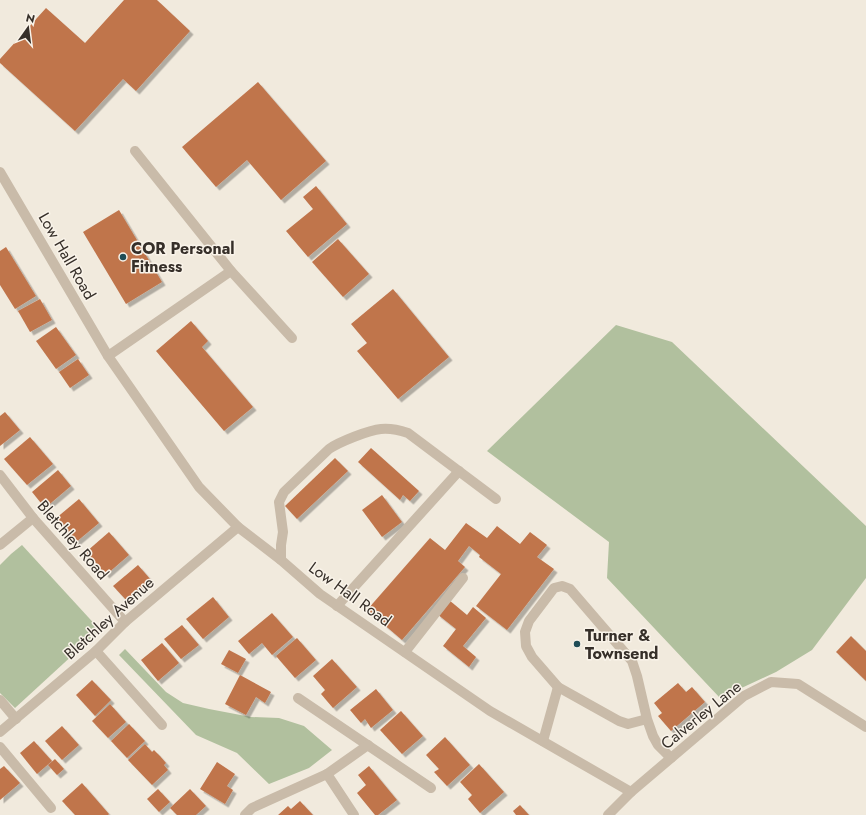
<svg xmlns="http://www.w3.org/2000/svg" width="866" height="815" font-family="Jost,sans-serif">
<style>
.green{fill:#b1c09e}
.building{fill:#c0754c;filter:url(#shadow)}
.lines{fill:none;stroke-linecap:round;stroke-linejoin:round}
.minor{stroke:#c9bba9;stroke-width:10}
.poi-dot{fill:#204d56;stroke:#f9f3e9;stroke-width:1.5}
.labels{text-anchor:middle;dominant-baseline:central;stroke-width:3;stroke-linejoin:round;paint-order:stroke}
.poi-label{font-size:16px;font-weight:bold;fill:#362f29;stroke:#f9f3e9;text-anchor:start}
.street-label{font-size:16px;fill:#362f29;stroke:#f9f3e9}
</style>
<defs>
<filter id="shadow"><feDropShadow dx="3.5" dy="3.5" stdDeviation="0" flood-color="#0004"/></filter>
</defs>
<rect width="100%" height="100%" fill="#f1eadd"/>
<g class="green">
<path d="M 616,325 L 672,342 L 866,526 L 866,578 L 812,650 L 776,672 L 720,698 L 607,578 L 609,542 L 487,451 Z"/>
<path d="M 22,545 L 100,630 L 15,708 L 0,693 L 0,565 L 11,554 Z"/>
<path d="M 125,649 L 166,692 L 183,703 L 209,709 L 251,717 L 279,718 L 304,726 L 332,750 L 309,768 L 269,784 L 237,753 L 196,735 L 119,655 Z"/>
</g>
<g class="building">
<path d="M 124,0 L 157,0 L 190,31 L 136,91 L 123,79 L 75,131 L 0,63 L 0,59 L 46,8 L 85,43 Z"/>
<path d="M 258,82 L 326,161 L 281,200 L 247,160 L 216,187 L 182,147 Z"/>
<path d="M 316,186 L 347,224 L 308,257 L 286,231 L 313,209 L 303,197 Z"/>
<path d="M 119,210 L 162,282 L 126,304 L 83,232 Z"/>
<path d="M 338,239 L 369,274 L 343,297 L 312,262 Z"/>
<path d="M 6,247 L 36,296 L 15,309 L 0,285 L 0,251 Z"/>
<path d="M 393,289 L 449,357 L 398,399 L 357,351 L 367,343 L 351,324 Z"/>
<path d="M 40,299 L 52,320 L 30,332 L 18,311 Z"/>
<path d="M 191,321 L 208,341 L 202,347 L 253,407 L 224,431 L 156,351 Z"/>
<path d="M 56,327 L 76,355 L 56,369 L 36,341 Z"/>
<path d="M 78,359 L 89,375 L 70,388 L 59,372 Z"/>
<path d="M 5,412 L 20,430 L 0,446 L 0,416 Z"/>
<path d="M 30,437 L 53,464 L 27,485 L 4,459 Z"/>
<path d="M 371,448 L 419,491 L 410,501 L 403,495 L 400,500 L 358,462 Z"/>
<path d="M 335,458 L 348,471 L 297,519 L 285,506 Z"/>
<path d="M 58,470 L 71,486 L 45,508 L 32,492 Z"/>
<path d="M 382,495 L 402,522 L 382,537 L 362,510 Z"/>
<path d="M 79,499 L 99,523 L 75,543 L 55,519 Z"/>
<path d="M 466,523 L 487,538 L 497,526 L 520,544 L 530,532 L 547,545 L 537,557 L 554,569 L 507,630 L 476,606 L 501,574 L 479,557 L 480,555 L 469,546 L 458,561 L 465,567 L 402,640 L 367,610 L 430,538 L 445,550 Z"/>
<path d="M 109,532 L 129,555 L 106,575 L 86,552 Z"/>
<path d="M 138,565 L 151,580 L 127,601 L 113,586 Z"/>
<path d="M 213,597 L 229,617 L 203,639 L 186,619 Z"/>
<path d="M 449,600 L 467,615 L 473,607 L 486,618 L 463,646 L 476,657 L 469,667 L 443,646 L 456,629 L 437,614 Z"/>
<path d="M 272,613 L 293,637 L 272,655 L 262,643 L 249,654 L 238,641 Z"/>
<path d="M 182,625 L 199,645 L 181,659 L 164,639 Z"/>
<path d="M 851,636 L 866,651 L 866,681 L 836,652 Z"/>
<path d="M 297,638 L 316,660 L 295,678 L 276,656 Z"/>
<path d="M 162,643 L 179,663 L 158,681 L 141,660 Z"/>
<path d="M 229,650 L 246,659 L 238,673 L 221,664 Z"/>
<path d="M 332,659 L 357,687 L 333,708 L 321,694 L 325,690 L 313,676 Z"/>
<path d="M 240,675 L 271,692 L 265,703 L 256,697 L 246,715 L 225,704 Z"/>
<path d="M 92,680 L 111,700 L 95,716 L 76,695 Z"/>
<path d="M 678,683 L 686,692 L 692,687 L 705,702 L 671,731 L 658,716 L 662,713 L 654,703 Z"/>
<path d="M 376,689 L 393,710 L 371,728 L 365,719 L 361,723 L 350,710 Z"/>
<path d="M 110,704 L 126,722 L 108,738 L 92,721 Z"/>
<path d="M 401,711 L 423,736 L 402,754 L 380,730 Z"/>
<path d="M 129,724 L 145,741 L 127,758 L 111,741 Z"/>
<path d="M 62,726 L 79,745 L 62,760 L 45,741 Z"/>
<path d="M 445,737 L 470,765 L 447,786 L 434,772 L 439,769 L 426,755 Z"/>
<path d="M 34,741 L 52,761 L 37,774 L 20,753 Z"/>
<path d="M 145,744 L 152,752 L 154,750 L 160,756 L 166,763 L 164,765 L 168,770 L 152,785 L 128,760 Z"/>
<path d="M 55,759 L 64,769 L 57,775 L 48,765 Z"/>
<path d="M 217,762 L 235,774 L 227,786 L 233,790 L 225,804 L 200,789 Z"/>
<path d="M 479,764 L 504,792 L 480,813 L 468,799 L 472,795 L 460,782 Z"/>
<path d="M 4,766 L 20,783 L 0,800 L 0,769 Z"/>
<path d="M 369,766 L 397,800 L 378,815 L 375,815 L 357,793 L 366,785 L 358,775 Z"/>
<path d="M 82,783 L 109,814 L 108,815 L 75,815 L 62,801 Z"/>
<path d="M 158,789 L 170,802 L 159,812 L 147,799 Z"/>
<path d="M 190,789 L 206,806 L 196,815 L 177,815 L 170,808 Z"/>
<path d="M 300,801 L 313,815 L 278,815 L 288,806 L 291,809 Z"/>
<path d="M 520,805 L 529,815 L 516,815 L 513,811 Z"/>
</g>
<g class="lines">
<g class="minor">
<path d="M 135,151 L 231,271 L 292,338"/>
<path d="M 0,172 L 108,356 L 199,487 L 238,527 L 281,560 L 320,594 L 490,711 L 631,792"/>
<path d="M 108,356 L 231,271"/>
<path d="M 0,475 L 33,518 L 125,622"/>
<path d="M 0,545 L 33,518"/>
<path d="M 281,560 L 281,545 L 283,532 L 279,502 L 284,492 L 329,449 C 339,442 369,430 381,429 C 391,428 399,430 408,433 L 496,499"/>
<path d="M 337,606 L 459,471"/>
<path d="M 96,651 L 162,725"/>
<path d="M 405,652 L 463,578"/>
<path d="M 298,698 L 431,788"/>
<path d="M 0,700 L 16,719"/>
<path d="M 647,719 L 628,724 L 619,721 L 558,687 L 532,657 L 526,646 L 525,632 L 529,621 L 554,588 L 562,586 L 570,589 L 632,661 L 637,676 L 647,719 L 653,736 L 658,745 L 671,758"/>
<path d="M 0,732 L 96,651 L 125,622 L 238,527"/>
<path d="M 543,741 L 558,687"/>
<path d="M 0,747 L 51,808"/>
<path d="M 327,774 L 354,815"/>
<path d="M 245,815 L 252,808 L 327,774 L 368,745"/>
<path d="M 608,815 L 631,792 L 744,696 L 771,682 L 798,684 L 866,727"/>
</g>
</g>
<g class="poi-dot">
<circle cx="123" cy="257" r="4"/>
<circle cx="577" cy="644" r="4"/>
</g>
<g class="labels">
<g class="poi-label">
<text x="131" y="248">COR Personal<tspan x="131" dy="18">Fitness</tspan></text>
<text x="585" y="635">Turner &amp;<tspan x="585" dy="18">Townsend</tspan></text>
</g>
<g class="street-label">
<text transform="translate(67 256) rotate(60)">Low Hall Road</text>
<text transform="translate(73 540) rotate(49)">Bletchley Road</text>
<text transform="translate(350 594) rotate(36)">Low Hall Road</text>
<text transform="translate(109 618) rotate(-42)">Bletchley Avenue</text>
<text transform="translate(701 715) rotate(-39)">Calverley Lane</text>
</g>
</g>
<g transform="translate(28 28) rotate(14)" stroke="#f9f3e9" stroke-width="3" paint-order="stroke">
<path d="M0-3L7 15L0 10L-7 15Z" fill="#362f29"/>
<text y="-6" font-size="11" font-weight="bold" text-anchor="middle" fill="#362f29">N</text>
</g>
</svg>
